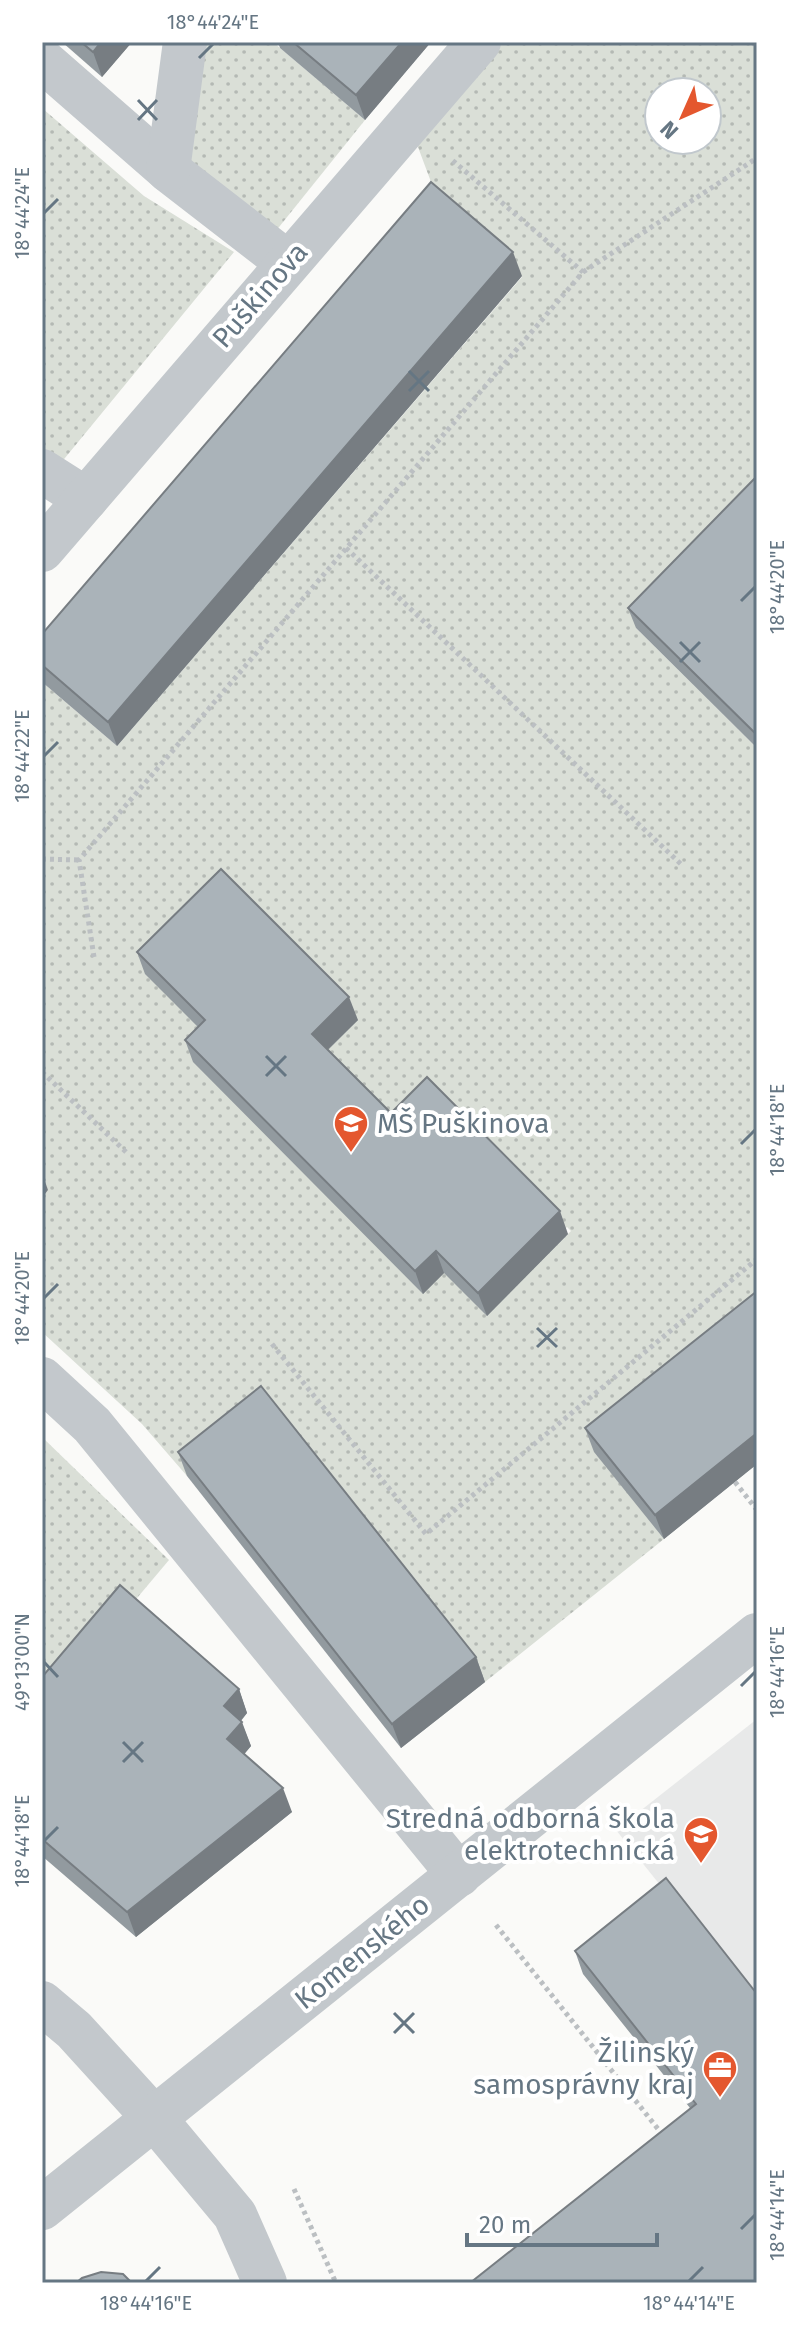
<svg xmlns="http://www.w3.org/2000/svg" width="799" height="2325" font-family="'Fira Sans',sans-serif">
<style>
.built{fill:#e8e9e9}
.grass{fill:url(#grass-dots);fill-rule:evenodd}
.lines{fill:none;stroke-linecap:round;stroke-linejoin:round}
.path{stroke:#bbbfc2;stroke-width:5;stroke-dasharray:4 4;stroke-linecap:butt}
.minor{stroke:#c3c8cc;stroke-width:44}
.wall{fill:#929a9f}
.shaded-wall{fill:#777d82}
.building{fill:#aab3b9;stroke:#777d82;stroke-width:2}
.ticks{fill:none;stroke:#657683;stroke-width:3}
.labels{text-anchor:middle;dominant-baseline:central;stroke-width:8;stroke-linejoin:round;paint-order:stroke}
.street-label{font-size:28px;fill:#657683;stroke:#fff}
.poi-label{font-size:28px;fill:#657683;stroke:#fff;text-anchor:end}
.neatline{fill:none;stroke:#657683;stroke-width:3}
.ticks-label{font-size:20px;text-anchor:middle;fill:#657683}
</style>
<defs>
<pattern id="grass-dots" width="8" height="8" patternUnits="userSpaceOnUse" patternTransform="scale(2)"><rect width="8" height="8" fill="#dadfd7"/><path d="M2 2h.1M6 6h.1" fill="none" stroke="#b4b9b4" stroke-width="1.8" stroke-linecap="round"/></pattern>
</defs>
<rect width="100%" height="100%" fill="#fafaf8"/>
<path class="built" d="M 757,1719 L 757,2006 L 616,1830 Z"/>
<g class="grass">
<path d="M 188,42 L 273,42 L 365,120 L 267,242 L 159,177 Z"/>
<path d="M 479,42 L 757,42 L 757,502 L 636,628 L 757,748 L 757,1322 L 664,1539 L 485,1682 L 271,1411 L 187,1476 L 142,1424 L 42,1332 L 42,1198 L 48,1190 L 42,1185 L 42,682 L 117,746 L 522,277 L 440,206 L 409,123 ZM 659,92 L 707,92 L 707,140 L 659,140 ZM 357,1019 L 320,1057 L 399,1136 L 550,1243 L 567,1227 L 571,1231 L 487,1315 L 214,1043 Z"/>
<path d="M 42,108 L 144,196 L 234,252 L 42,486 Z"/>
<path d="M 42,1437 L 169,1560 L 42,1711 Z"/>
</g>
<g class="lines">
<g class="path">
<path d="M 752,42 L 757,47"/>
<path d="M 583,272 L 757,158"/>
<path d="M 346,548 L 683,866"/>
<path d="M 42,859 L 79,860"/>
<path d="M 94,957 L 79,860 L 583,272 L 452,160"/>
<path d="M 42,1072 L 126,1152"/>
<path d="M 272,1344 L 426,1534 L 757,1259"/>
<path d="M 735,1482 L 757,1510"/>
<path d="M 496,1925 L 662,2134"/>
<path d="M 294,2189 L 336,2283"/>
</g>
<g class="minor">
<path d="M 42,60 L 168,170 L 288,263"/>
<path d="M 168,170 L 185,42"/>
<path d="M 42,471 L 86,499"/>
<path d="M 42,550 L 479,42"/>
<path d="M 42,1379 L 92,1425 L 459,1875"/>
<path d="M 42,2003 L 74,2030 L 155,2119 L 235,2215 L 265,2283"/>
<path d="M 42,2208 L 757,1635"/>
</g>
</g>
<g class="wall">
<path d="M 62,42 L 132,42 L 102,77 Z"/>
<path d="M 278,42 L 431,42 L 365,120 L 280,48 Z"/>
<path d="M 522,276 L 117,746 L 42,682 L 42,634 Z"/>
<path d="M 757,476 L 757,748 L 636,628 L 628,608 Z"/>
<path d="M 137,952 L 358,1020 L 328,1050 L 391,1113 L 568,1234 L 487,1316 L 444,1273 L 423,1294 L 193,1062 L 185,1040 L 198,1027 L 145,974 Z"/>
<path d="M 757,1291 L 757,1464 L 664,1539 L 594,1452 L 585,1428 Z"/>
<path d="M 178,1452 L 476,1657 L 485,1682 L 401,1748 L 187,1476 Z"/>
<path d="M 42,1677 L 239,1689 L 247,1713 L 241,1721 L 251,1746 L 244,1754 L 292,1812 L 136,1937 L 42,1856 Z"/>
<path d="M 575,1951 L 757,1994 L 757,2283 L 690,2108 L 583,1974 Z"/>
</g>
<g class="shaded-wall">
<path d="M 101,42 L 132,42 L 102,77 L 93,52 Z"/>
<path d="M 402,42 L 431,42 L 365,120 L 356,95 Z"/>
<path d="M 513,252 L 522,276 L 117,746 L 108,722 Z"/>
<path d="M 349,997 L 358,1020 L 320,1057 L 312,1034 Z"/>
<path d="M 42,1173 L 48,1190 L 42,1198 Z"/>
<path d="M 560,1211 L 568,1234 L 487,1316 L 478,1293 Z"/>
<path d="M 436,1251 L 444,1273 L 423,1294 L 415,1271 Z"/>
<path d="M 757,1433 L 757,1464 L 664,1539 L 655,1515 Z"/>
<path d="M 476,1657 L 485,1682 L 401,1748 L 392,1724 Z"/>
<path d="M 239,1689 L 247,1713 L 232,1731 L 224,1706 Z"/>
<path d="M 242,1722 L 251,1746 L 236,1764 L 227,1739 Z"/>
<path d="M 283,1788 L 292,1812 L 136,1937 L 127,1912 Z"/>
</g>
<g class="building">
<path d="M 81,42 L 101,42 L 93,52 Z"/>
<path d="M 293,42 L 402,42 L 356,95 Z"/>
<path d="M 431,182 L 513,252 L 108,722 L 42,665 L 42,634 Z"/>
<path d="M 757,476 L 757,735 L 628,608 Z"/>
<path d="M 221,869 L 349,997 L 312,1034 L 391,1113 L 427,1077 L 560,1211 L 478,1293 L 436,1251 L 415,1271 L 185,1040 L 205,1020 L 137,952 Z"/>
<path d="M 757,1291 L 757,1433 L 655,1515 L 585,1428 Z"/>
<path d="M 261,1386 L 476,1657 L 392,1724 L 178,1452 Z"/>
<path d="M 120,1585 L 239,1689 L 224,1706 L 242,1722 L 227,1739 L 283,1788 L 127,1912 L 42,1839 L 42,1677 Z"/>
<path d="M 666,1878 L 757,1994 L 757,2283 L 470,2283 L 696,2104 L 575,1951 Z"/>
<path d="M 101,2272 L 123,2274 L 132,2283 L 76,2283 L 82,2278 Z"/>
</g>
<path class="ticks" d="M 199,58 L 213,44M 138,100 L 157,120M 138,120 L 157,100M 44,213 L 58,199M 409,371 L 429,391M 409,391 L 429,371M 741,601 L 755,587M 680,642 L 700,662M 680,662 L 700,642M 44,756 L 58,742M 266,1056 L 286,1076M 266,1076 L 286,1056M 741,1144 L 755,1130M 44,1298 L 58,1284M 537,1328 L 557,1347M 537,1347 L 557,1328M 44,1662 L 58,1677M 741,1686 L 755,1672M 123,1742 L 143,1762M 123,1762 L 143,1742M 44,1841 L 58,1827M 394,2013 L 414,2033M 394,2033 L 414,2013M 741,2229 L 755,2215M 146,2281 L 160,2267M 689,2281 L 703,2267"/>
<defs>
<g id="school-pin" transform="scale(1.8)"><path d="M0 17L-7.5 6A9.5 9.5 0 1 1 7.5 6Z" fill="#e4572e" stroke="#fff"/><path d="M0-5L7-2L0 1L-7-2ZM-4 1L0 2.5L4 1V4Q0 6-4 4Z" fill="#fff"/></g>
<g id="office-pin" transform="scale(1.8)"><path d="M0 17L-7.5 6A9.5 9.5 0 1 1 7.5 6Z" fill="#e4572e" stroke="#fff"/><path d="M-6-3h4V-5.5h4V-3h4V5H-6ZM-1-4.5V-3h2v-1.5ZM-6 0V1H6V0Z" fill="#fff"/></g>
</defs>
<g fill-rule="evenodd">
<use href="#school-pin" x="351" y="1123"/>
<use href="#school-pin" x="701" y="1834"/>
<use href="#office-pin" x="720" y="2068"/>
</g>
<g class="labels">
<g class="street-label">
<text transform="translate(260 295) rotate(-49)">Puškinova</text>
<text transform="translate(362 1952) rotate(-39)">Komenského</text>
</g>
<g class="poi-label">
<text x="377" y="1123" text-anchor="start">MŠ Puškinova</text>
<text x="675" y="1818">Stredná odborná škola<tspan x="675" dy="32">elektrotechnická</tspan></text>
<text x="694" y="2052">Žilinský<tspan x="694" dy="32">samosprávny kraj</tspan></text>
</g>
</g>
<rect width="799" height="2325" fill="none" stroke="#ffffff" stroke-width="88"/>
<g transform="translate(683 116) rotate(225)"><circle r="38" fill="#ffffff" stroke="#c1c8cd" stroke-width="2"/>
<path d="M0-6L14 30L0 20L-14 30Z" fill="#e4572e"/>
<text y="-12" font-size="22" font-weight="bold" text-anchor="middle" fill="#657683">N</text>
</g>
<path d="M467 2233v12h190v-12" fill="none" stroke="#657683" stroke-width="4"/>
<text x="479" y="2233" font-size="24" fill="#657683" stroke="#ffffff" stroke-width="6" paint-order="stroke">20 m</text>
<rect x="44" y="44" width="711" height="2237" class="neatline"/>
<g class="ticks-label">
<text x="213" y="29">18°44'24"E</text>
<text transform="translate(22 213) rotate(-90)" y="7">18°44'24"E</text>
<text transform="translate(777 587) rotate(-90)" y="7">18°44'20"E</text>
<text transform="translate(22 756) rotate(-90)" y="7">18°44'22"E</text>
<text transform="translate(777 1130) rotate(-90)" y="7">18°44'18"E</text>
<text transform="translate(22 1298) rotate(-90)" y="7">18°44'20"E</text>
<text transform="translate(22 1662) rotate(-90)" y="7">49°13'00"N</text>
<text transform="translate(777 1672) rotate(-90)" y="7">18°44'16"E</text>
<text transform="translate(22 1841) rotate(-90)" y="7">18°44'18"E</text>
<text transform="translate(777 2215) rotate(-90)" y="7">18°44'14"E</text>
<text x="146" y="2310">18°44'16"E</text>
<text x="689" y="2310">18°44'14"E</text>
</g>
</svg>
